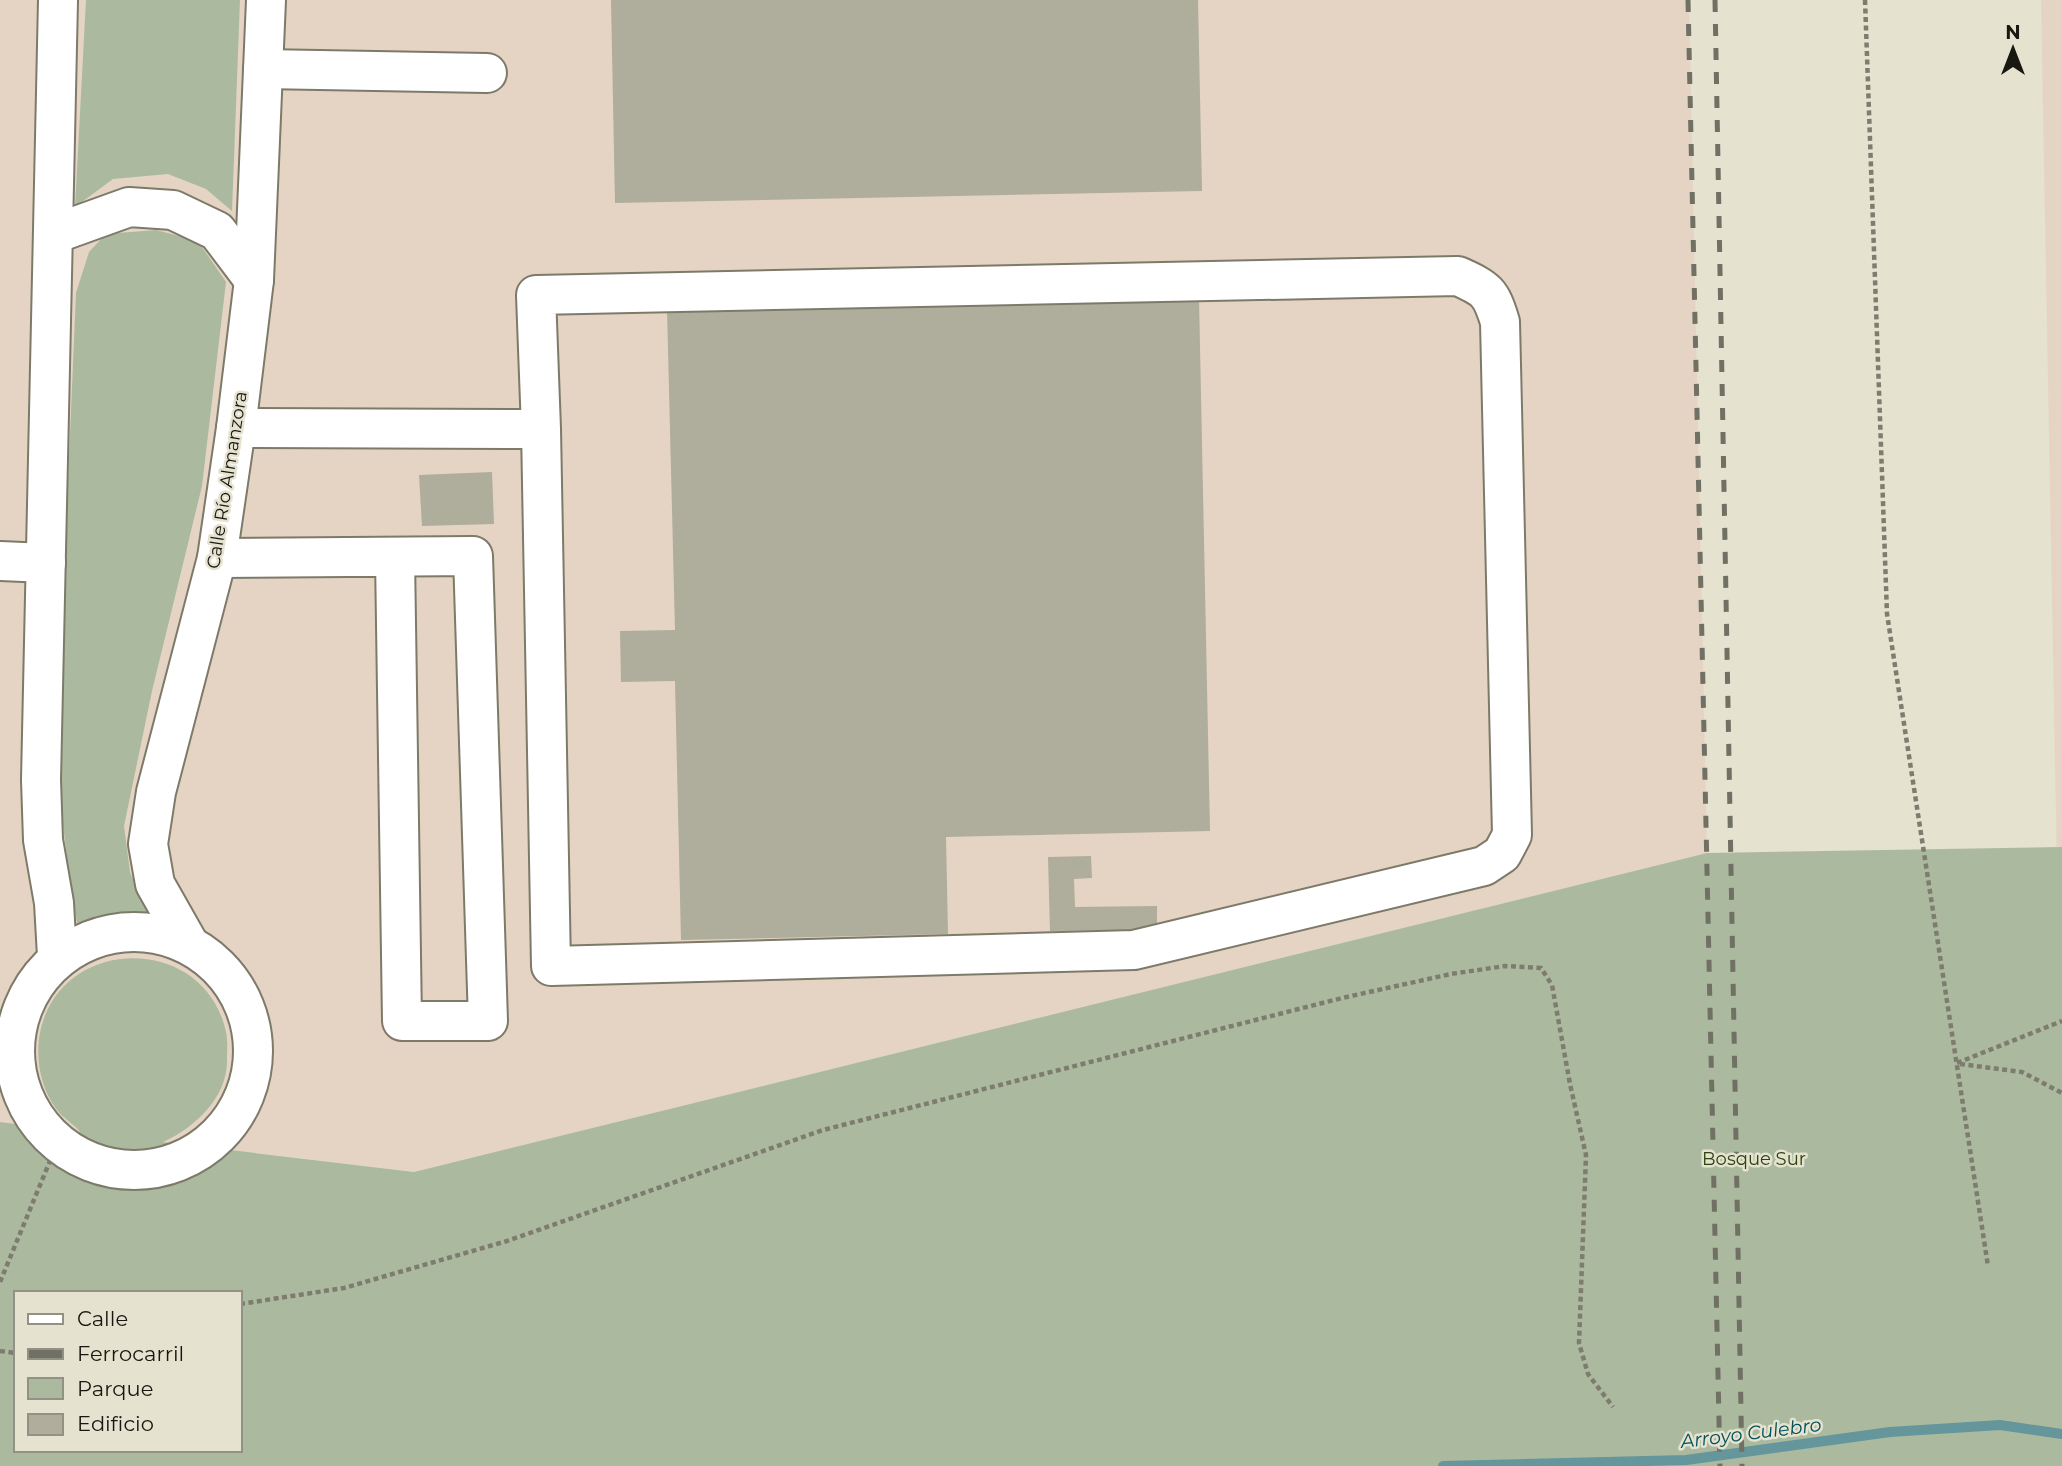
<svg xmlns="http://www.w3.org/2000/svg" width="2062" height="1466" font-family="Montserrat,sans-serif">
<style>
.industrial{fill:#e5d4c3}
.green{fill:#abba9f;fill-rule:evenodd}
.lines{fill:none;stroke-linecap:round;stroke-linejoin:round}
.stream{stroke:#64969c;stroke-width:10}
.building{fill:#afad9c}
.minor-casing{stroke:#7d7a6a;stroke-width:42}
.path{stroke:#7e7c6f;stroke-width:4.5;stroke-dasharray:5 3.5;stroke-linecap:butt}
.minor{stroke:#fff;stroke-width:38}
.rail{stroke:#717064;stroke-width:5;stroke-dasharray:12 12;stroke-linecap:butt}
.labels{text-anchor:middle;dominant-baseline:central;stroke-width:5;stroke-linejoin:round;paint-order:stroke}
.street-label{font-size:18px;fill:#181710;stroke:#e5e2d0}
.park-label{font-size:18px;fill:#2c4510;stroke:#e5e2d0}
.water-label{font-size:19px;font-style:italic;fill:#015158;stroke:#e5e2d0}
</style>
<rect width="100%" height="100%" fill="#e5e2d0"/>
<g class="industrial">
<path d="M 0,0 L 1689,0 L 1707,853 L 414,1172 L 0,1122 Z"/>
<path d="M 2041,0 L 2062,0 L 2062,872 L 2057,872 Z"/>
</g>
<g class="green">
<path d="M 86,0 L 240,0 L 232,211 L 206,189 L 168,174 L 113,179 L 75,207 Z"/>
<path d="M 156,230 L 198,241 L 226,282 L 202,486 L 152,691 L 124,826 L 130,872 L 148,914 L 96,916 L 77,923 L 68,868 L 56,763 L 76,293 L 89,252 L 106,234 Z"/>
<path d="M 2062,847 L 2062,1466 L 0,1466 L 0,1122 L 80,1132 C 74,1124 63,1118 57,1110 C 42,1090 36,1064 39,1039 C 53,935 204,930 226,1032 C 228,1041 227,1051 227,1059 C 228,1098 194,1128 163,1142 L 414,1172 L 1707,853 ZM 16,1293 L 240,1293 L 240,1450 L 16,1450 Z"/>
</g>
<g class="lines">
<path class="stream" d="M 1443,1466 L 1686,1460 L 1890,1432 L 2000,1425 L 2062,1434"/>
</g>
<g class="building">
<path d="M 611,0 L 1198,0 L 1202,191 L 615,203 Z"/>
<path d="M 1199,298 L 1210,831 L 946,837 L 948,934 L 681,940 L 675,681 L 621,682 L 620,631 L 675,630 L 667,309 Z"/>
<path d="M 492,472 L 494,524 L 422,526 L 419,475 Z"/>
<path d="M 1091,856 L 1092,878 L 1074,879 L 1075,907 L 1157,906 L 1157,930 L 1050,931 L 1048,857 Z"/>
</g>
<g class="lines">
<g class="minor-casing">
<g id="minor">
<path d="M 263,69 L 487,73"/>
<path d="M 54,234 L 129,207 L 173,210 L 217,231 L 254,280"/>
<path d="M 236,428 L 541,429 L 551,966 L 1134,950 L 1484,866 L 1502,854 L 1512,835 L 1500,322 C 1491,292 1487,289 1458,276 L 536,295 L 541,429"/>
<path d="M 217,558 L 473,556 L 488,1021 L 402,1021 L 395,557"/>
<path d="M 0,561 L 46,563"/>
<circle cx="134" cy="1051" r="119"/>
<path d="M 189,944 L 155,884 L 148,844 L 156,792 L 217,558 L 236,428 L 254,280 L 266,0"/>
<path d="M 57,956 L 54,903 L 43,840 L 41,780 L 58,0"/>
</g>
</g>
<g class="path">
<path d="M 1865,0 L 1887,614 L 1988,1266"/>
<path d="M 1957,1063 L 2062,1021"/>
<path d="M 1960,1064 L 2022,1072 L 2062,1093"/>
<path d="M 0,1282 L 57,1144"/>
<path d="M 240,1304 L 344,1288 L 507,1241 L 823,1130 L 1342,998 L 1451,974 L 1505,966 L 1541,968 L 1552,985 L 1570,1084 L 1586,1155 L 1579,1343 L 1588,1374 L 1613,1407"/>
<path d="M 0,1351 L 16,1353"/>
</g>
<use href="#minor" class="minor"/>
<g class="rail">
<path d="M 1688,0 L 1720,1466"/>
<path d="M 1715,0 L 1742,1466"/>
</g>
</g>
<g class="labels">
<g class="street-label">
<text transform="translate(227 480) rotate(-81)">Calle Río Almanzora</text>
</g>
<g class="park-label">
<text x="1754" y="1159">Bosque Sur</text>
</g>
<g class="water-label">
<text transform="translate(1751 1433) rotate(-7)">Arroyo Culebro</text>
</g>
</g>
<rect x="14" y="1291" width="228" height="161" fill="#e5e2d0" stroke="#939183" stroke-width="2"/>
<rect x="28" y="1314" width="35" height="10" fill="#ffffff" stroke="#939183" stroke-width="2"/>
<text x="77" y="1326" font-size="21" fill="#181710">Calle</text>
<rect x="28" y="1349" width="35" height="10" fill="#717064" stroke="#939183" stroke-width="2"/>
<text x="77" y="1361" font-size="21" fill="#181710">Ferrocarril</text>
<rect x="28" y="1378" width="35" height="21" fill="#abba9f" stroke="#939183" stroke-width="2"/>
<text x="77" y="1396" font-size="21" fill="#181710">Parque</text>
<rect x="28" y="1414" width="35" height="21" fill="#afad9c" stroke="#939183" stroke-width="2"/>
<text x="77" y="1431" font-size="21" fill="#181710">Edificio</text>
<g transform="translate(2013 49)" stroke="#e5e2d0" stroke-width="5" paint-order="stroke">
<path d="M0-5L12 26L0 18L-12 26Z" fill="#181710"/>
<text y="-10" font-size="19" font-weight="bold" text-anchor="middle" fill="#181710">N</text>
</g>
</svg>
